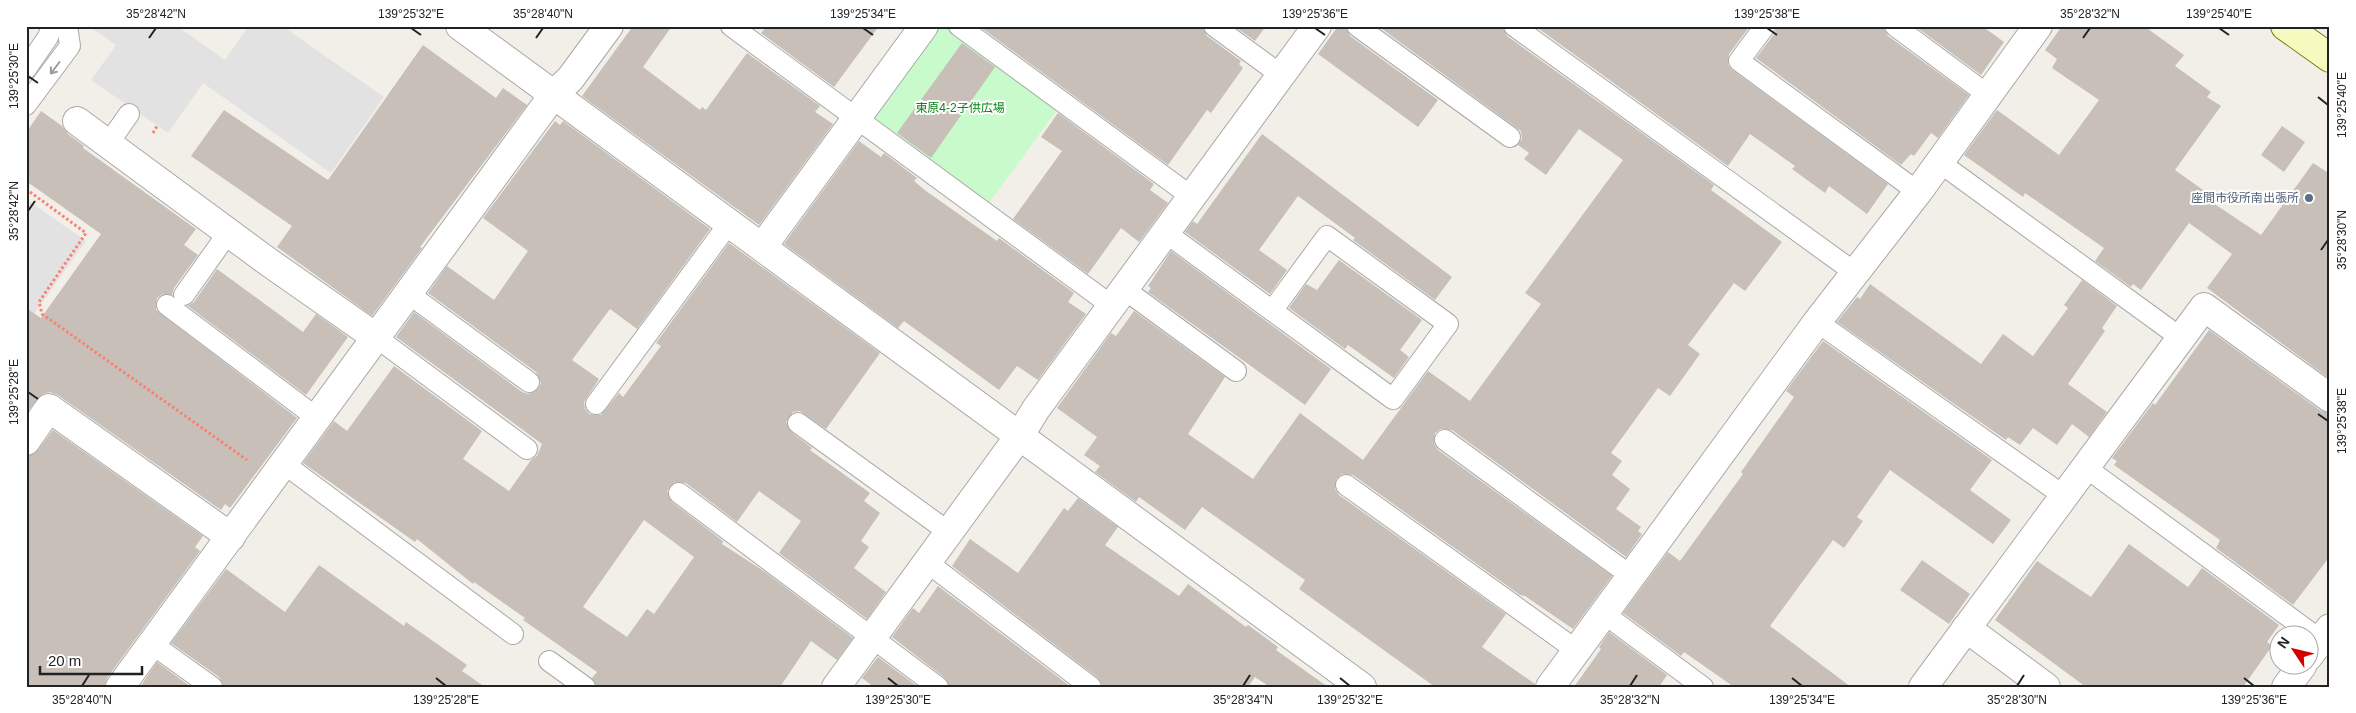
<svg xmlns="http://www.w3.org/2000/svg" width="2356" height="713" font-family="Helvetica,'Noto Sans JP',sans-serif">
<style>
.park{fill:#c8facc}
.parking{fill:#e2e2e2}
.building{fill:#c7bfb8;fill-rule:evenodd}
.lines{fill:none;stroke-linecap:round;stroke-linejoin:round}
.lane-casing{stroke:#a9a9a9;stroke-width:22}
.street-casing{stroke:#a9a9a9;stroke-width:30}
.secondary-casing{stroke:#707d05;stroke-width:30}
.path{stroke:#fa8072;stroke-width:3;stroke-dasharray:2.5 2.5;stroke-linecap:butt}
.lane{stroke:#fff;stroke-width:20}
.street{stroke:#fff;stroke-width:28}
.secondary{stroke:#f7fabf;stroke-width:28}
.oneway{stroke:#9c9c9c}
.ticks{fill:none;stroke:#222;stroke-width:2}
.service-dot{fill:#5c6f8a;stroke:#fff;stroke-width:2}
.labels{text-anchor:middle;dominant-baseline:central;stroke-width:4;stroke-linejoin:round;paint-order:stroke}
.park-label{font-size:12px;fill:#0c8416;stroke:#fff}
.service-label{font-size:12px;fill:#4e5e75;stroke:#fff;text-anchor:end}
.neatline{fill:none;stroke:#222;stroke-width:2}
.ticks-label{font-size:12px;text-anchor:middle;fill:#222}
</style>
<rect width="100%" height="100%" fill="#f2efe9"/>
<path class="park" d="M 938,26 L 951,26 L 1060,106 L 988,204 L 877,122 L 874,115 Z"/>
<g class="parking">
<path d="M 89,26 L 177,26 L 225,60 L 249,26 L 282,26 L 384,97 L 331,173 L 203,83 L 168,133 L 91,80 L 116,45 Z"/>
<path d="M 26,199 L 86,241 L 26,325 Z"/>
</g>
<g class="building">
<path d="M 633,26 L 672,26 L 643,67 L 700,110 L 702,107 L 706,110 L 747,53 L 820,106 L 815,112 L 833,124 L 759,225 L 582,96 Z"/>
<path d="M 767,26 L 879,26 L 834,87 L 761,33 Z"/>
<path d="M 979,26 L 1202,26 L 1207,36 L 1241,61 L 1239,64 L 1243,68 L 1211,113 L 1207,110 L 1168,165 Z"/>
<path d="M 1234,26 L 1266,26 L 1255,41 Z"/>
<path d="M 1338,26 L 1345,26 L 1350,36 L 1438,100 L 1418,127 L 1318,54 Z"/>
<path d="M 1378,26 L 1502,26 L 1507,36 L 1714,185 L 1711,190 L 1782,242 L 1745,291 L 1734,283 L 1688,345 L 1700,354 L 1670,396 L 1658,388 L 1611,453 L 1622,461 L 1612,475 L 1630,489 L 1616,509 L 1641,527 L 1638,531 L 1642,534 L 1626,557 L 1452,430 L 1441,429 L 1435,433 L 1434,444 L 1438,450 L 1612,576 L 1573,629 L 1525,596 L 1520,595 L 1353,475 L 1342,474 L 1336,479 L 1335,489 L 1339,495 L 1506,614 L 1482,647 L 1535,684 L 1535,687 L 1435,687 L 1299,589 L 1305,580 L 1202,507 L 1185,530 L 1139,497 L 1136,502 L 1095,472 L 1100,466 L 1084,455 L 1097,437 L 1057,408 L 1111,333 L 1116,336 L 1134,311 L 1225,377 L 1188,434 L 1253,479 L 1300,413 L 1363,460 L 1428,371 L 1470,401 L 1541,304 L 1525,293 L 1623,160 L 1579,129 L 1546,175 L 1524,159 L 1529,153 L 1518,145 L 1522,139 L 1521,131 Z"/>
<path d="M 1535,26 L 1750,26 L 1729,54 L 1728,65 L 1732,70 L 1888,184 L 1867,214 L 1829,186 L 1825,193 L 1792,169 L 1795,166 L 1750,134 L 1728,166 Z"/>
<path d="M 1777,26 L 1883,26 L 1888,36 L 1969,95 L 1938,138 L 1931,133 L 1914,156 L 1911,154 L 1901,165 L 1756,58 L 1775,33 Z"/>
<path d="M 1915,26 L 1982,26 L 2004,42 L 1981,75 Z"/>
<path d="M 2062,26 L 2144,26 L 2184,55 L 2175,66 L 2211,92 L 2207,97 L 2221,106 L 2175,170 L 2210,195 L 2207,199 L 2261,235 L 2313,163 L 2330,174 L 2330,379 L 2207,288 L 2232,254 L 2189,223 L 2141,290 L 2133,284 L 2131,287 L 2095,261 L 2104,248 L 2025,193 L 2023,197 L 1964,155 L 1997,110 L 2059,155 L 2099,100 L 2052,68 L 2057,59 L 2045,50 Z"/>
<path d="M 962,43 L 995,67 L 931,158 L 897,133 Z"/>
<path d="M 423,45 L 496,98 L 503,88 L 527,105 L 420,247 L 422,248 L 372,316 L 277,247 L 292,226 L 191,156 L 224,110 L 328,180 Z"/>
<path d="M 41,111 L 62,126 L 68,134 L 84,146 L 83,148 L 196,229 L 184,245 L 198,255 L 174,288 L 172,295 L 163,294 L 157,298 L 156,310 L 297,418 L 230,508 L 225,504 L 221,510 L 58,395 L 50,392 L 42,394 L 26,413 L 26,308 L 41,318 L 101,234 L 26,181 L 26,133 Z"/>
<path d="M 1058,113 L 1154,184 L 1150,190 L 1168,203 L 1139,242 L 1121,228 L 1088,274 L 1013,219 L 1062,151 L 1041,137 Z"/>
<path d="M 555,121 L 560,125 L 563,121 L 710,229 L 637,329 L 610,309 L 572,360 L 599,379 L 584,402 L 585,409 L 589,414 L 601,415 L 619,393 L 623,397 L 661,346 L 656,343 L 729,243 L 880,353 L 826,429 L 800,411 L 793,412 L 786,422 L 791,432 L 812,448 L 810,450 L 870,493 L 864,501 L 880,513 L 861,541 L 869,547 L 854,568 L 886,592 L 867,619 L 779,553 L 801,521 L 759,491 L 737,522 L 686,483 L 675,482 L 667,491 L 672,502 L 723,541 L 722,544 L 765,572 L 853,638 L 837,660 L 811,641 L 780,687 L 597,687 L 592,678 L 597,672 L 523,620 L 525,618 L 474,582 L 473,584 L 417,539 L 415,542 L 303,463 L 334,421 L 347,431 L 394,366 L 482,431 L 463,459 L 509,491 L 531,460 L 537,456 L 542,444 L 396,337 L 414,312 L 522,392 L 528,394 L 538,389 L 541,383 L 536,372 L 428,293 L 447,266 L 494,300 L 528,251 L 483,218 ZM 644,520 L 694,557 L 654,614 L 647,609 L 627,637 L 583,607 Z"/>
<path d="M 2282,126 L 2305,142 L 2284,172 L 2261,155 Z"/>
<path d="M 1262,134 L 1452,277 L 1435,300 L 1353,240 L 1355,238 L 1298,196 L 1259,250 L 1287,270 L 1270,294 L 1185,232 L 1193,221 L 1197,224 Z"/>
<path d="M 859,141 L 881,157 L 884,153 L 917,178 L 914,181 L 926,191 L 997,241 L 999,238 L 1074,293 L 1068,302 L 1086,314 L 1038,380 L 1017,366 L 999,390 L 904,321 L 898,328 L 784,244 Z"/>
<path d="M 1171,251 L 1331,369 L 1305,405 L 1148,292 L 1151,288 L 1148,286 Z"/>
<path d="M 1339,260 L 1422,320 L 1400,350 L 1409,357 L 1394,378 L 1348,345 L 1345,349 L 1289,308 L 1306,284 L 1317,290 Z"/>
<path d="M 217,269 L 303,332 L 316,314 L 348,337 L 306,395 L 188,306 L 194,302 Z"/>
<path d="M 2082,280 L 2117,306 L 2102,328 L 2105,331 L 2068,384 L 2107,412 L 2089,437 L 2072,424 L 2057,445 L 2033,428 L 2020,445 L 2008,437 L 2006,440 L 1837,322 L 1857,297 L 1860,299 L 1870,284 L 1981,364 L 2003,334 L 2033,356 L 2068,308 L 2064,305 Z"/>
<path d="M 2209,330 L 2321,411 L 2330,413 L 2330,556 L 2293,605 L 2216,548 L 2220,540 L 2114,465 L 2117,461 L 2112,458 L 2153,403 L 2155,405 Z"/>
<path d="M 1823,341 L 1992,460 L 1970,490 L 2011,520 L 1993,544 L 1890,470 L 1857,517 L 1863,521 L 1844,548 L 1833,540 L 1770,626 L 1851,687 L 1734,687 L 1684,652 L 1681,656 L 1623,613 L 1668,552 L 1680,561 L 1743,474 L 1741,472 L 1794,397 L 1786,391 Z"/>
<path d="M 53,430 L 203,536 L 195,547 L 200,551 L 107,678 L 105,687 L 26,687 L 26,456 L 38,450 Z"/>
<path d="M 1078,498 L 1118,527 L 1105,545 L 1179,596 L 1188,584 L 1246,627 L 1248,625 L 1278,647 L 1276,650 L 1328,687 L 1270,687 L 1255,677 L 1248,687 L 1103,687 L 1098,678 L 952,566 L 970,539 L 1018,573 L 1064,508 L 1068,511 Z"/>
<path d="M 2129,544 L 2188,587 L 2202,568 L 2279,625 L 2267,642 L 2272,646 L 2243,687 L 2086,687 L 1995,620 L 2037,561 L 2091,597 Z"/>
<path d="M 1922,560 L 1970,594 L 1949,624 L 1900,590 Z"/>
<path d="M 319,565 L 404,626 L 406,622 L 467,665 L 462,671 L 485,687 L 224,687 L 219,677 L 171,643 L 226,569 L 285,612 Z"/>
<path d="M 938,586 L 1071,687 L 950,687 L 945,678 L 892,637 L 913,608 L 919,613 Z"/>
<path d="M 1609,632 L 1667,675 L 1659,687 L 1574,687 L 1601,649 L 1599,647 Z"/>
<path d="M 878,657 L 918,687 L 874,687 L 862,678 Z"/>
<path d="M 157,662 L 191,687 L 140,687 Z"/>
</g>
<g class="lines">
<g class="lane-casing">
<g id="lane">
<path d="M 731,26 L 1112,306"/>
<path d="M 959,26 L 1192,197"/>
<path d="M 1214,26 L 1281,75"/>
<path d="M 1357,26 L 1510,137"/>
<path d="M 1514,26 L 1854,272"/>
<path d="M 1765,26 L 1739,61 L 1918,192"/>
<path d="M 1895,26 L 1988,95"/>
<path d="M 26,69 L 48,37 L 52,26"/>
<path d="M 26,105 L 70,46 L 67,26"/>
<path d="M 108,144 L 129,114"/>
<path d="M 1939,162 L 2181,338"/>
<path d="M 1166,233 L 1393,399 L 1448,324 L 1327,236 L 1272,311"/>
<path d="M 1124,289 L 1236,371"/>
<path d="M 409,294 L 529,382"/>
<path d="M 184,295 L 228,233"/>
<path d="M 167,305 L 317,418"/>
<path d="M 1817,322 L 2064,496"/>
<path d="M 377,338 L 527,449"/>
<path d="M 596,404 L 730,222"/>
<path d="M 798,423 L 950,533"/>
<path d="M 1445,440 L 1631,576"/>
<path d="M 283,463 L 513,634"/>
<path d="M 2085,467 L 2330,647"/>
<path d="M 1346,485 L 1576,650"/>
<path d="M 679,493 L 938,687"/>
<path d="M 928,563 L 1091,687"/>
<path d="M 1603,613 L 1703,687"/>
<path d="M 152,644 L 212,687"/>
<path d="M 549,661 L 585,687"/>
</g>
</g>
<g class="street-casing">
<g id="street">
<path d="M 460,26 L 1362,687"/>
<path d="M 77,121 L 267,261 L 377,338"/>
<path d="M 763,246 L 924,26"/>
<path d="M 26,441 L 49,408 L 231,537"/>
<path d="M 1966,628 L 2046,687"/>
<path d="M 2308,657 L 2330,628"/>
<path d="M 120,687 L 554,94 L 570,79 L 609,26"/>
<path d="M 836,687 L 1020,435 L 1036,409 L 1317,26"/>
<path d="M 1550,687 L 1817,322 L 1918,192 L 2038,26"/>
<path d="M 1923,687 L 2204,307 L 2330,398"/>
<path d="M 2286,687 L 2302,666"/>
</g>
</g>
<g class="secondary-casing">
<path id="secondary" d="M 2285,26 L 2330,58"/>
</g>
<g class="path">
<path d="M 153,133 L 157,126"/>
<path d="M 26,189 L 86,233 L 39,302 L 42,314 L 247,460"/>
</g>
<use href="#lane" class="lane"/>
<use href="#street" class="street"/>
<use href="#secondary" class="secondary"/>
</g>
<defs><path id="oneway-shaft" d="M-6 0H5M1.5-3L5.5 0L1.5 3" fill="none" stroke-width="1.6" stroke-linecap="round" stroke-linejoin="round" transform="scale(1.25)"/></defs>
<use class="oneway" href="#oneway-shaft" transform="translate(55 68) rotate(127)"/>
<path class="ticks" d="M 411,28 L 421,35M 863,28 L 873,35M 1315,28 L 1325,35M 1767,28 L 1777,35M 2219,28 L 2229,35M 149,38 L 156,28M 536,38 L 543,28M 2083,38 L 2090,28M 28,76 L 38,83M 2318,97 L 2328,105M 28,211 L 35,201M 2321,250 L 2328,240M 28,392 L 38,399M 2318,414 L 2328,421M 436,678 L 446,686M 888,678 L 898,686M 1340,678 L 1350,686M 1792,678 L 1802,686M 2244,678 L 2254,686M 82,686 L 89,675M 1243,686 L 1250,675M 1630,686 L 1637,675M 2017,686 L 2024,675"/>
<circle class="service-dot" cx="2309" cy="198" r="5"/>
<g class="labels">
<g class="park-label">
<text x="960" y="108">東原4-2子供広場</text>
</g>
<g class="service-label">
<text x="2299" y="198">座間市役所南出張所</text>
</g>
</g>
<rect width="2356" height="713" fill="none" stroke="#ffffff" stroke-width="55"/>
<g transform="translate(2294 650) rotate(305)"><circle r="24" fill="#ffffff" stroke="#a7a7a7"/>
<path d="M0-4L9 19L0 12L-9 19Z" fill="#d40000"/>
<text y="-8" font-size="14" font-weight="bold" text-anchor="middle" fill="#222222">N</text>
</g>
<path d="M40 666v8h102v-8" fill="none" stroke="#222222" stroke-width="2.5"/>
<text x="48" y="666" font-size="15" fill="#222222" stroke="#ffffff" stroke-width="4" paint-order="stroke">20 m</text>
<rect x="28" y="28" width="2300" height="658" class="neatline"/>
<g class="ticks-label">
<text x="156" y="18">35°28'42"N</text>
<text x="411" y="18">139°25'32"E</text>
<text x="543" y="18">35°28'40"N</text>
<text x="863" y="18">139°25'34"E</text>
<text x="1315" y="18">139°25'36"E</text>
<text x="1767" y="18">139°25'38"E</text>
<text x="2090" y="18">35°28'32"N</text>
<text x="2219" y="18">139°25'40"E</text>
<text transform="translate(14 76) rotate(-90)" y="4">139°25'30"E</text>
<text transform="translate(2342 105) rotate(-90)" y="4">139°25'40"E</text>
<text transform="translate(14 211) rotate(-90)" y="4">35°28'42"N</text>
<text transform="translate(2342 240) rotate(-90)" y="4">35°28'30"N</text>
<text transform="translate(14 392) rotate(-90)" y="4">139°25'28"E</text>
<text transform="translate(2342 421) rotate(-90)" y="4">139°25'38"E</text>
<text x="82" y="704">35°28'40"N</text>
<text x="446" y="704">139°25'28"E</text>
<text x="898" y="704">139°25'30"E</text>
<text x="1243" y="704">35°28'34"N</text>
<text x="1350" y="704">139°25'32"E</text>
<text x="1630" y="704">35°28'32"N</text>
<text x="1802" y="704">139°25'34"E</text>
<text x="2017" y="704">35°28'30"N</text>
<text x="2254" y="704">139°25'36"E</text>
</g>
</svg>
